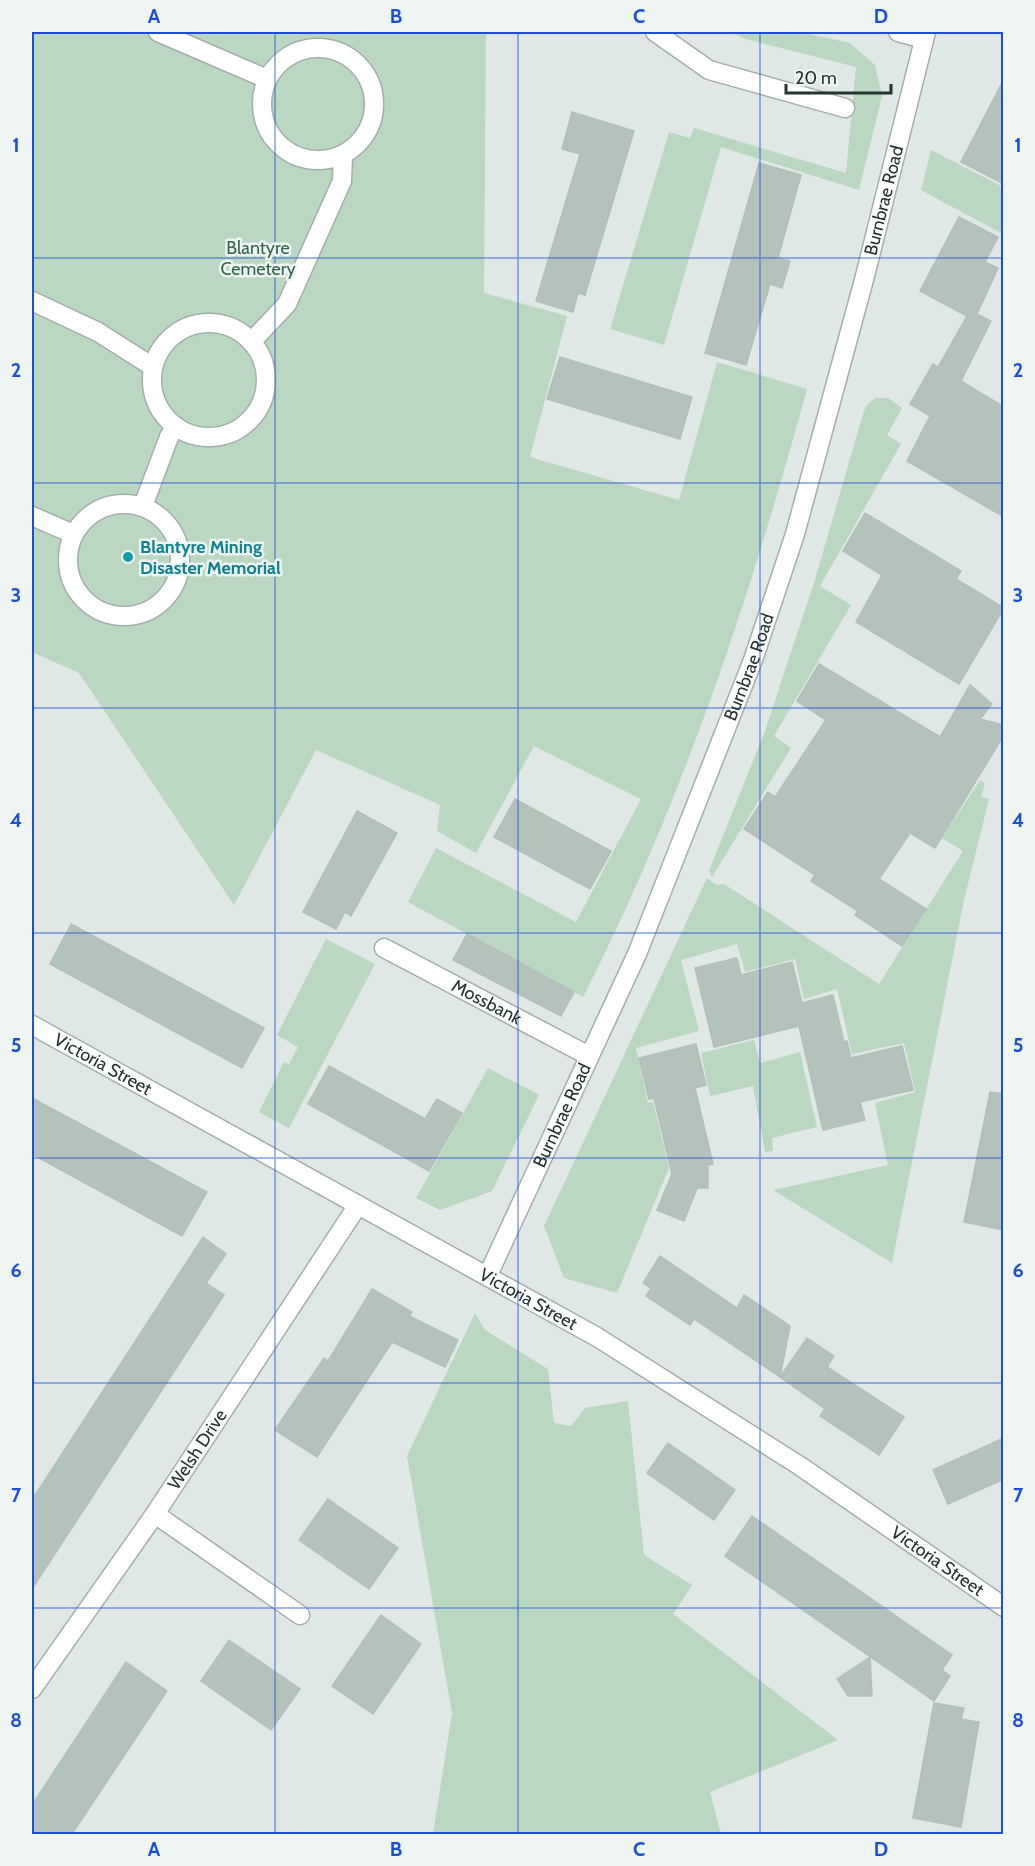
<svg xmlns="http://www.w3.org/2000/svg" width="1035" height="1866" font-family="Cabin,sans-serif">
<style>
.green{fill:#bad7c1}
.building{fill:#b4c2bc;stroke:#b2c0ba;stroke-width:1.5}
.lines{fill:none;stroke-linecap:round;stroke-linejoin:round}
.minor-casing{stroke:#a3afaa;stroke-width:21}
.minor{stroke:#fff;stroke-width:18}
.grid{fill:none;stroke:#1d4ed8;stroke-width:1.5;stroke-opacity:0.55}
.culture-dot{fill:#0f9aa8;stroke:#eef5f2;stroke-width:2}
.labels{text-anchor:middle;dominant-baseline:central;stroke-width:5;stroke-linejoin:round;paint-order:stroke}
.street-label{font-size:18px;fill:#223530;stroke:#eef5f2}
.park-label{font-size:18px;fill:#316745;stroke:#eef5f2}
.culture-label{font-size:18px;font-weight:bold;fill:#0d838f;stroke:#eef5f2;text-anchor:start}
.neatline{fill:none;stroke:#1d4ed8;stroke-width:2}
.grid-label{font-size:20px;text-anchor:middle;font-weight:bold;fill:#1d4ed8}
</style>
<rect width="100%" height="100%" fill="#dfe8e4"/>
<g class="green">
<path d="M 32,32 L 486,32 L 484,293 L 567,316 L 530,457 L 679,500 L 717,362 L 807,389 C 750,598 682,803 583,997 L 408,902 L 436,848 L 576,922 L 641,799 L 534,746 L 476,853 L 437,831 L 440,805 L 316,750 L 234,905 L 79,673 L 32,652 Z"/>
<path d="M 731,32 L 799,32 L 850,43 L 875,65 L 882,96 L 859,190 L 721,147 L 664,345 L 610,329 L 669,132 L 690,138 L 694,128 L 846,173 L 856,67 L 745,39 Z"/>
<path d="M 931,150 L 1003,187 L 1003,234 L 921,190 Z"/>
<path d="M 875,398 L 888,398 L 902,408 L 887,435 L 901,444 L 820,586 L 851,605 L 774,736 L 791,748 L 712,877 L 709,871 L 765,731 L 814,583 L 863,414 L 866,406 Z"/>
<path d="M 980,780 L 985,783 L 981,797 L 989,799 L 964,900 L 892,1263 L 773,1190 L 888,1165 L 875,1103 L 915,1092 L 904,1043 L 852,1054 L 837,989 L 804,999 L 795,959 L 745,972 L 737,944 L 681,960 L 699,1031 L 636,1048 L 648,1103 L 653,1102 L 669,1168 L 617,1293 L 564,1278 L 544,1226 L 707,878 L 717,885 L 724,884 L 879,984 L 963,851 L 942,838 Z"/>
<path d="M 326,939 L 375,964 L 289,1128 L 259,1112 L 284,1062 L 289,1064 L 298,1047 L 277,1035 Z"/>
<path d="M 754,1040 L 760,1063 L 800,1052 L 817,1127 L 772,1138 L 773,1151 L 765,1152 L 753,1086 L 710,1096 L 701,1053 Z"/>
<path d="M 488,1068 L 539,1095 L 492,1191 L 440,1210 L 416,1198 Z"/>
<path d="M 475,1313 L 485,1330 L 548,1369 L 554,1423 L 571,1426 L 585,1408 L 628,1401 L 644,1555 L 692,1585 L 673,1614 L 838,1740 L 710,1792 L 721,1834 L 433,1834 L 452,1713 L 407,1456 Z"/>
</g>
<g class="building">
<path d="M 1004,79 L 1004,184 L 961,162 Z"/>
<path d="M 572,112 L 634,131 L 585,295 L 578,293 L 573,312 L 536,301 L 580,154 L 562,149 Z"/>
<path d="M 759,163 L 801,175 L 778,258 L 790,261 L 782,288 L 770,284 L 746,365 L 705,353 Z"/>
<path d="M 959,217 L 998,237 L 985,262 L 998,268 L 977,314 L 991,321 L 961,381 L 1004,407 L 1004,517 L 907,461 L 930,416 L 910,404 L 933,364 L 938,367 L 967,316 L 920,291 Z"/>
<path d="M 560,357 L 692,397 L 680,439 L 547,399 Z"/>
<path d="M 865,513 L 961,571 L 956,579 L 1004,608 L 959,684 L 856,622 L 882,575 L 843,551 Z"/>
<path d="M 819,664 L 940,737 L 970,685 L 992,704 L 980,719 L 1004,725 L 1004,735 L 935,848 L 910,833 L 879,879 L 926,909 L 902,946 L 855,915 L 858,911 L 811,881 L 815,875 L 744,829 L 768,792 L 775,797 L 826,720 L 797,701 Z"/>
<path d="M 515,799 L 611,851 L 590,889 L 494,837 Z"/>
<path d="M 357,811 L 397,833 L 351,916 L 345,912 L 336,929 L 303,912 Z"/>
<path d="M 71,924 L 264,1028 L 242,1068 L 50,964 Z"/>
<path d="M 467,934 L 574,992 L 561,1016 L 453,960 Z"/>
<path d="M 737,958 L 741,975 L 792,962 L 802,1003 L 833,995 L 844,1042 L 847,1041 L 851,1058 L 902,1046 L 913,1090 L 860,1102 L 865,1120 L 823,1130 L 799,1026 L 714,1047 L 695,968 Z"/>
<path d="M 696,1044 L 706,1085 L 695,1088 L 713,1164 L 708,1165 L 708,1188 L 697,1188 L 684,1221 L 657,1210 L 672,1174 L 654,1098 L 649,1099 L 639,1058 Z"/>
<path d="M 329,1066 L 425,1119 L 437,1099 L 462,1113 L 429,1171 L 308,1104 Z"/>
<path d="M 990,1092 L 1004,1094 L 1004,1230 L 964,1222 Z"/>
<path d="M 32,1098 L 207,1192 L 182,1236 L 32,1154 Z"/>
<path d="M 203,1237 L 226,1254 L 206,1283 L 224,1295 L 32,1589 L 32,1500 Z"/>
<path d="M 660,1256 L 737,1308 L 744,1295 L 790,1326 L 780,1377 L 807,1338 L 834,1356 L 827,1367 L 904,1417 L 879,1455 L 820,1416 L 825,1409 L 780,1377 L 694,1319 L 690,1325 L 646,1296 L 651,1288 L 643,1283 Z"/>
<path d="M 372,1289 L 412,1312 L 409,1316 L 458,1340 L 445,1367 L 392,1342 L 317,1457 L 275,1430 L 324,1358 L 328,1361 Z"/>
<path d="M 1004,1438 L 1004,1479 L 948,1504 L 933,1470 Z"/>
<path d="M 668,1443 L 735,1490 L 714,1520 L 647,1473 Z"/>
<path d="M 328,1499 L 398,1548 L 369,1589 L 299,1540 Z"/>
<path d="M 752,1516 L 952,1655 L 942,1670 L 950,1676 L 934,1701 L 725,1556 Z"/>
<path d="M 381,1615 L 421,1644 L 373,1714 L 332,1686 Z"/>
<path d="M 229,1640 L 300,1689 L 271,1730 L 201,1681 Z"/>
<path d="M 870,1657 L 872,1696 L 848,1696 L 837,1679 Z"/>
<path d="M 126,1662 L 167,1691 L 72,1834 L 32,1834 L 32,1805 Z"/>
<path d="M 934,1703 L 964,1708 L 961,1719 L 979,1722 L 961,1827 L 913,1818 Z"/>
</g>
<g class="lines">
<g class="minor-casing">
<g id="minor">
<path d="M 158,32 L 267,79"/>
<path d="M 655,32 L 709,70 L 845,108"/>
<path d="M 898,32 L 924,39"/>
<circle cx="318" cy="104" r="56"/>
<path d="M 32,301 L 98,332 L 153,367"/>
<circle cx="209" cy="380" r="57"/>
<path d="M 251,342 L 287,304 L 342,181 L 343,155"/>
<circle cx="124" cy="560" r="56"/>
<path d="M 143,506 L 169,437 L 175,427"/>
<path d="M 32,516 L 73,534"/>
<path id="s1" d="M 384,948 L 589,1056"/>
<path id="s2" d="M 32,1025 L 597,1337 L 800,1466 L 1004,1607"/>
<path id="s3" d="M 488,1275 L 637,954 L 753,660 L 795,534 L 865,276 L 926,32"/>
<path d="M 155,1514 L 300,1615"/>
<path id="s4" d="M 32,1689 L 155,1514 L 358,1205"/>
</g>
</g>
<use href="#minor" class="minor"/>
</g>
<path class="grid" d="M 275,32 L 275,1834M 518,32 L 518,1834M 760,32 L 760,1834M 32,258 L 1004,258M 32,483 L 1004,483M 32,708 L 1004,708M 32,933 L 1004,933M 32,1158 L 1004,1158M 32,1383 L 1004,1383M 32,1608 L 1004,1608"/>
<circle class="culture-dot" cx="128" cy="557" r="6"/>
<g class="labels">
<g class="street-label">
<text stroke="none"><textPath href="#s3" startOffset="1148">Burnbrae Road</textPath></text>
<text stroke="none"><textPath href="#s3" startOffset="662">Burnbrae Road</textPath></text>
<text stroke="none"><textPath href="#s1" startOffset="116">Mossbank</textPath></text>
<text stroke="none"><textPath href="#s2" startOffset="81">Victoria Street</textPath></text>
<text stroke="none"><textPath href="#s3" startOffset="176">Burnbrae Road</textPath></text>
<text stroke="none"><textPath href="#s2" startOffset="567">Victoria Street</textPath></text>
<text stroke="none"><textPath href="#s4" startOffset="291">Welsh Drive</textPath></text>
<text stroke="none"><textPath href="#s2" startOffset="1053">Victoria Street</textPath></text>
</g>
<g class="park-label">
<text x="258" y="248">Blantyre<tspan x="258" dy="21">Cemetery</tspan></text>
</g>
<g class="culture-label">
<text x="140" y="547">Blantyre Mining<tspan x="140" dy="21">Disaster Memorial</tspan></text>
</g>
</g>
<rect width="1035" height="1866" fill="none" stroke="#eef5f2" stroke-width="66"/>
<path d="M786 84v9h105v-9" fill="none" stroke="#223530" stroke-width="3"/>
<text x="795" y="84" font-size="18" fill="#223530" stroke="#eef5f2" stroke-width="4.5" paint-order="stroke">20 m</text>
<rect x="33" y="33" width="969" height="1800" class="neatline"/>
<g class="grid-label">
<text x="154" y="23">A</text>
<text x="396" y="23">B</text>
<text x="639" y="23">C</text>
<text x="881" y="23">D</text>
<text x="16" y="152">1</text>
<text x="1018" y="152">1</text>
<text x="16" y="377">2</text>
<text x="1018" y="377">2</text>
<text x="16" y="602">3</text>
<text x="1018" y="602">3</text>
<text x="16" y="827">4</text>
<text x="1018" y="827">4</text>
<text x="16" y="1052">5</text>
<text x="1018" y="1052">5</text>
<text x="16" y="1277">6</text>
<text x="1018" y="1277">6</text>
<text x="16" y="1502">7</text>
<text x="1018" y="1502">7</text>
<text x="16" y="1727">8</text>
<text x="1018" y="1727">8</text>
<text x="154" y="1856">A</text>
<text x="396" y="1856">B</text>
<text x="639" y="1856">C</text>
<text x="881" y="1856">D</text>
</g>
</svg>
